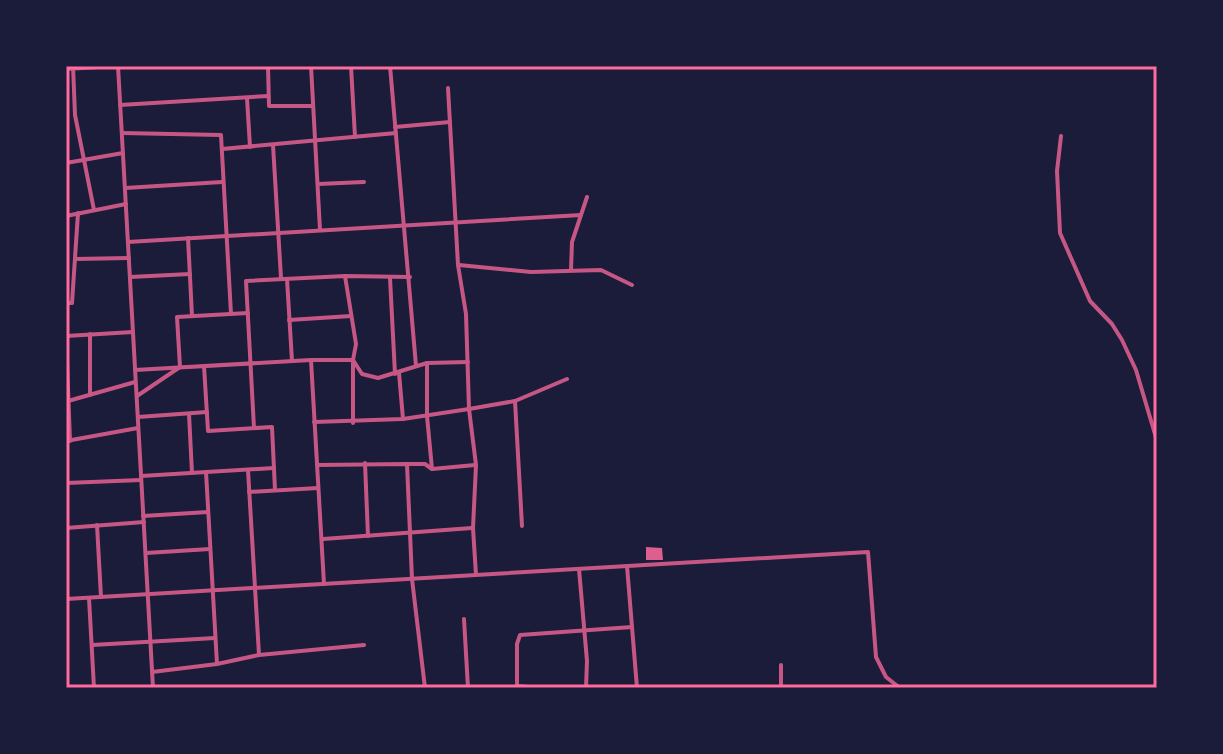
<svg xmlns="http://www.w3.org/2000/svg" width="1223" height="754" font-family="'Fira Sans Condensed',sans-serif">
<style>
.building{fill:#dd5f8e}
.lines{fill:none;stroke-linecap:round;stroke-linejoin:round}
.minor{stroke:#c65784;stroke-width:4}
.neatline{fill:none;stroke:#ff6b9d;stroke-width:3}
</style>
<rect width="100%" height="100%" fill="#1b1b3a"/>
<path class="building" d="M 646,547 L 662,548 L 663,560 L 646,560 Z"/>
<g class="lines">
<g class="minor">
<path d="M 73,66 L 75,115 L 94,210"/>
<path d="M 118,66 L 153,688"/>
<path d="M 268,66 L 269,106 L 313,106"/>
<path d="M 311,66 L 320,230"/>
<path d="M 351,66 L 355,137"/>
<path d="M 390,66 L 416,366"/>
<path d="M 66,69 L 116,66"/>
<path d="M 448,88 L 458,265 L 466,314 L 469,409 L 476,465 L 473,528 L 476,575"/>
<path d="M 247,98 L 250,147"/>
<path d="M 120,105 L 268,96"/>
<path d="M 395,127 L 450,122"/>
<path d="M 122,133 L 221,135 L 231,314"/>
<path d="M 1061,136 L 1057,171 L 1060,233 L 1090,301 L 1112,324 L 1122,340 L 1136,370 L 1157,441"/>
<path d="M 273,145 L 281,278"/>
<path d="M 222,149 L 396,133"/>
<path d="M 66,163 L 123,153"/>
<path d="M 318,184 L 364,182"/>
<path d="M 125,188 L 222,182"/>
<path d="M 66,216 L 126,204"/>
<path d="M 188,238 L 192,316"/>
<path d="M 128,242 L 581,215"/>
<path d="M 75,259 L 129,258"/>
<path d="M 459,265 L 531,272 L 601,270 L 632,285"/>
<path d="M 571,270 L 572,242 L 587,197"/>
<path d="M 345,276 L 356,344 L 353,360 L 353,423"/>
<path d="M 130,277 L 190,274"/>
<path d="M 390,278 L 395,374"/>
<path d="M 287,279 L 292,361"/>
<path d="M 66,303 L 72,303 L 78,213"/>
<path d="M 289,320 L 351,316"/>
<path d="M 90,334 L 90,395"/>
<path d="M 66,336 L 70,441"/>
<path d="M 66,336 L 133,332"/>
<path d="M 311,360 L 324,584"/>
<path d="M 427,363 L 427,416 L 432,469"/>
<path d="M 204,366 L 208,431 L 272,427 L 275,490"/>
<path d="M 135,370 L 311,360 L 353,360 L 362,374 L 378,378 L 427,363 L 468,362"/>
<path d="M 399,373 L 403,419"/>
<path d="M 137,396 L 180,367 L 177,317 L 248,313"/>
<path d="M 68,401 L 135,382"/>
<path d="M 515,401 L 522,526"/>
<path d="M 189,414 L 192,473"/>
<path d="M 138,417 L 207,412"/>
<path d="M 314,422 L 403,419 L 469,409 L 515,401 L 567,379"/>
<path d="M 254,428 L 246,281 L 345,276 L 410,277"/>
<path d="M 66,441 L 138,428"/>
<path d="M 365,463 L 368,536"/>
<path d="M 407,464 L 425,464 L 432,469 L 475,465"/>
<path d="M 317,465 L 407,464 L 412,579 L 425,688"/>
<path d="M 248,470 L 259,655"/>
<path d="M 206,472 L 217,664"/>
<path d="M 141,476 L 274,468"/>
<path d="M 66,483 L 141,480"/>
<path d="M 249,492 L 318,488"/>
<path d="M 143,516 L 208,512"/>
<path d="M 97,525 L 101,597"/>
<path d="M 66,528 L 144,522"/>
<path d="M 323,539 L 472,528"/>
<path d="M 146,553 L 210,549"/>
<path d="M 627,566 L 637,688"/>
<path d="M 579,569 L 587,661 L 586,688"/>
<path d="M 89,598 L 94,688"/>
<path d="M 66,599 L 868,552 L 876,657 L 886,677 L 900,688"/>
<path d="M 464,619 L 468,688"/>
<path d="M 92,645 L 215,638"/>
<path d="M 781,665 L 781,688"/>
<path d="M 152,672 L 217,664 L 259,655 L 364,645"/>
<path d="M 517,686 L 541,688"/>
<path d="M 517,688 L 517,644 L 520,635 L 632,627"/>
</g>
</g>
<rect width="1223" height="754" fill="none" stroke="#1b1b3a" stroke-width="136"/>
<rect x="68" y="68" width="1087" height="618" class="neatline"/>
</svg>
